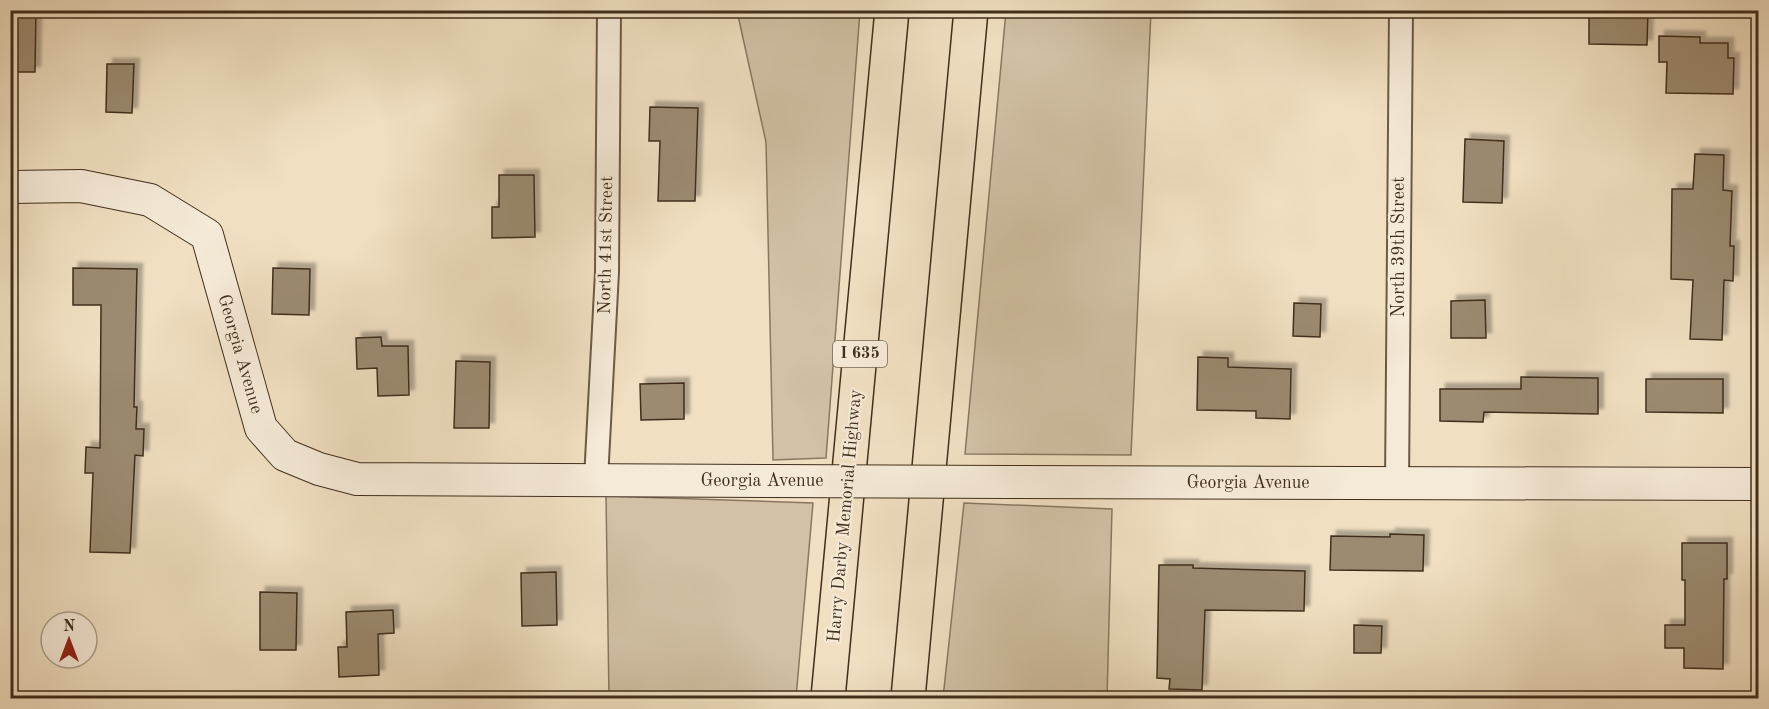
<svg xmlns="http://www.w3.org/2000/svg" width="1769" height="709" font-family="'Old Standard TT',serif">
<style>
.green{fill:#d2c1a5;stroke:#897860;stroke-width:1.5}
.building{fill:#9c8b71;stroke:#402f1b;stroke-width:1.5;filter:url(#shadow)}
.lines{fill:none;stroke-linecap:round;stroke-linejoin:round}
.street-casing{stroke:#6c5b44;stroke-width:26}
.secondary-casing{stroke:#402f1b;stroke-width:34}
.highway-casing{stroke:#402f1b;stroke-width:36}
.street{stroke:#f5ead7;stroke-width:22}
.secondary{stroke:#f5ead7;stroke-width:32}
.highway{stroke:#f0dfc1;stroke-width:33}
.secondary-bridge-casing{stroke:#402f1b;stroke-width:34;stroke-linecap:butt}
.secondary-bridge{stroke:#f5ead7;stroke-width:32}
.labels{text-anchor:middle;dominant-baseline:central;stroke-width:4.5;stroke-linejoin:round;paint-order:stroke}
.shield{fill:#f5ead7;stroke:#766753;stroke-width:1.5}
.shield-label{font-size:16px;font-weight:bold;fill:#402f1b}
.street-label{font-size:18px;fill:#402f1b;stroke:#f5ead7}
</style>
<defs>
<filter id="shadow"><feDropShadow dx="5.5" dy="-5.5" stdDeviation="1.5" flood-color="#0004"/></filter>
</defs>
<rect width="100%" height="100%" fill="#f0dfc1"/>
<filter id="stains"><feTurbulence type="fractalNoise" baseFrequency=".00333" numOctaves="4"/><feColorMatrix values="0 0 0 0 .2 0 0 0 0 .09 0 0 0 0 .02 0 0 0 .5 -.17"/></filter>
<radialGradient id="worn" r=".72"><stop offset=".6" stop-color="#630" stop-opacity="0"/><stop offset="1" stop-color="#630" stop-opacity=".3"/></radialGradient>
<g class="green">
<path d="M 737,11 L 860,11 L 826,458 L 773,460 L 766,142 Z"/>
<path d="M 1006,11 L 1151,11 L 1131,455 L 965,454 Z"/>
<path d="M 606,496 L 813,503 L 796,698 L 609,698 Z"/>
<path d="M 964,503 L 1112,509 L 1107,698 L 943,698 Z"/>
</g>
<g class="building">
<path d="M 10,10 L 36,10 L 35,72 L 10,72 Z"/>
<path d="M 1589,10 L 1648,10 L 1647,45 L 1589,44 Z"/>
<path d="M 1659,36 L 1700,37 L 1700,43 L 1728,43 L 1728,58 L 1734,58 L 1733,94 L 1666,93 L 1667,62 L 1659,62 Z"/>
<path d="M 107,64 L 134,64 L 132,113 L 106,112 Z"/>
<path d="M 650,107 L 698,108 L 695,201 L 658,201 L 660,141 L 649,141 Z"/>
<path d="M 1465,139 L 1504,141 L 1502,203 L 1463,202 Z"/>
<path d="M 1695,154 L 1724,155 L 1723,190 L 1732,191 L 1730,246 L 1734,246 L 1733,281 L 1724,280 L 1722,340 L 1690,339 L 1693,280 L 1671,279 L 1672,189 L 1693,189 Z"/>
<path d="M 499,175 L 534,175 L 535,237 L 492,238 L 492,207 L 499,207 Z"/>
<path d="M 73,268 L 137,269 L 134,407 L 137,407 L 136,429 L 144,429 L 143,456 L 135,455 L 130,553 L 90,552 L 93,473 L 85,473 L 86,447 L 100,448 L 101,305 L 73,305 Z"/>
<path d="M 273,268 L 310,269 L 309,315 L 272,314 Z"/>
<path d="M 1485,300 L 1486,338 L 1451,338 L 1451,301 Z"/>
<path d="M 1294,303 L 1321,304 L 1320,337 L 1293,336 Z"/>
<path d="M 381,337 L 382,346 L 408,346 L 409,395 L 378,396 L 377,368 L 357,369 L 356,338 Z"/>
<path d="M 1198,357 L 1228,358 L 1228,367 L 1291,369 L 1290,419 L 1256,418 L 1256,411 L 1197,410 Z"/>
<path d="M 456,361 L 490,362 L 489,428 L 454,428 Z"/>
<path d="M 1521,377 L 1598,378 L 1598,414 L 1484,412 L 1483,422 L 1440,421 L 1440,389 L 1521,389 Z"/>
<path d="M 1646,379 L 1723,379 L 1723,413 L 1646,412 Z"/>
<path d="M 684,383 L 684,419 L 641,420 L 640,384 Z"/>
<path d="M 1390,534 L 1424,535 L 1423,571 L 1330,570 L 1331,536 L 1390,537 Z"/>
<path d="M 1682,543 L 1727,543 L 1727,579 L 1724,579 L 1723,669 L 1684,668 L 1684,648 L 1665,648 L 1665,625 L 1685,625 L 1685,580 L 1682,580 Z"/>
<path d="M 1159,565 L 1193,565 L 1193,568 L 1305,571 L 1304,611 L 1205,610 L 1202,690 L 1169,689 L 1170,679 L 1157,678 Z"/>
<path d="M 556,572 L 557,625 L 522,626 L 521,573 Z"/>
<path d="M 260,592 L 297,593 L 296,650 L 260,650 Z"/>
<path d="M 393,610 L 394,633 L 378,634 L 379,675 L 339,677 L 338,647 L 347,647 L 346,612 Z"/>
<path d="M 1354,625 L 1382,626 L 1381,653 L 1354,653 Z"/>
</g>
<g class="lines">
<g class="street-casing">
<g id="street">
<path d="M 596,479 L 607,272 L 609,10"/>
<path d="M 1397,483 L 1401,10"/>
</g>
</g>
<g class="secondary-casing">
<g id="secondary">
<path d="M 10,187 L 81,186 L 150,200 L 207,235 L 261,428 L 285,455 L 319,469 L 357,479 L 772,481"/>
<path d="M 1010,482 L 1758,484"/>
</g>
</g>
<g class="highway-casing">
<g id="highway">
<path d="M 828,698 L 892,10"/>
<path d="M 908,698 L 971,10"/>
</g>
</g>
<use href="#street" class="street"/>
<use href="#secondary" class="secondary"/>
<use href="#highway" class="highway"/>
<g class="secondary-bridge-casing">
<path id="secondary-bridge" d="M 772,481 L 1010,482"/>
</g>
<use href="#secondary-bridge" class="secondary-bridge"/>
</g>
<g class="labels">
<rect class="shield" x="833" y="341" width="54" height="26" rx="4.5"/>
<g class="shield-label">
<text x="860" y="354">I 635</text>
</g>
<g class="street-label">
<text transform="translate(606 245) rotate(-89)">North 41st Street</text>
<text transform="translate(1399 247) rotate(-90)">North 39th Street</text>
<text transform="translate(240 354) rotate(74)">Georgia Avenue</text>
<text x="762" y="481">Georgia Avenue</text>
<text x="1248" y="483">Georgia Avenue</text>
<text transform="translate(845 516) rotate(-85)">Harry Darby Memorial Highway</text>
</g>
</g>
<rect width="1769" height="709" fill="none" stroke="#f0dfc1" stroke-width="36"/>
<rect x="12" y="12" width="1745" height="685" fill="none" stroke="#402f1b" stroke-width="3"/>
<rect x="18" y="18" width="1733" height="673" fill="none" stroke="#402f1b" stroke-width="1.5"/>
<g transform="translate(69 640)"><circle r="28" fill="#f5ead7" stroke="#ad9f8c" stroke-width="1.5"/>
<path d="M0-4.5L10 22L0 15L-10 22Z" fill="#8f2418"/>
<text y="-9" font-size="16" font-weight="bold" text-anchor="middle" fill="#402f1b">N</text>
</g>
<rect width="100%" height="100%" filter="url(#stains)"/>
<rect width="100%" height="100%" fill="url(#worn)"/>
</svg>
